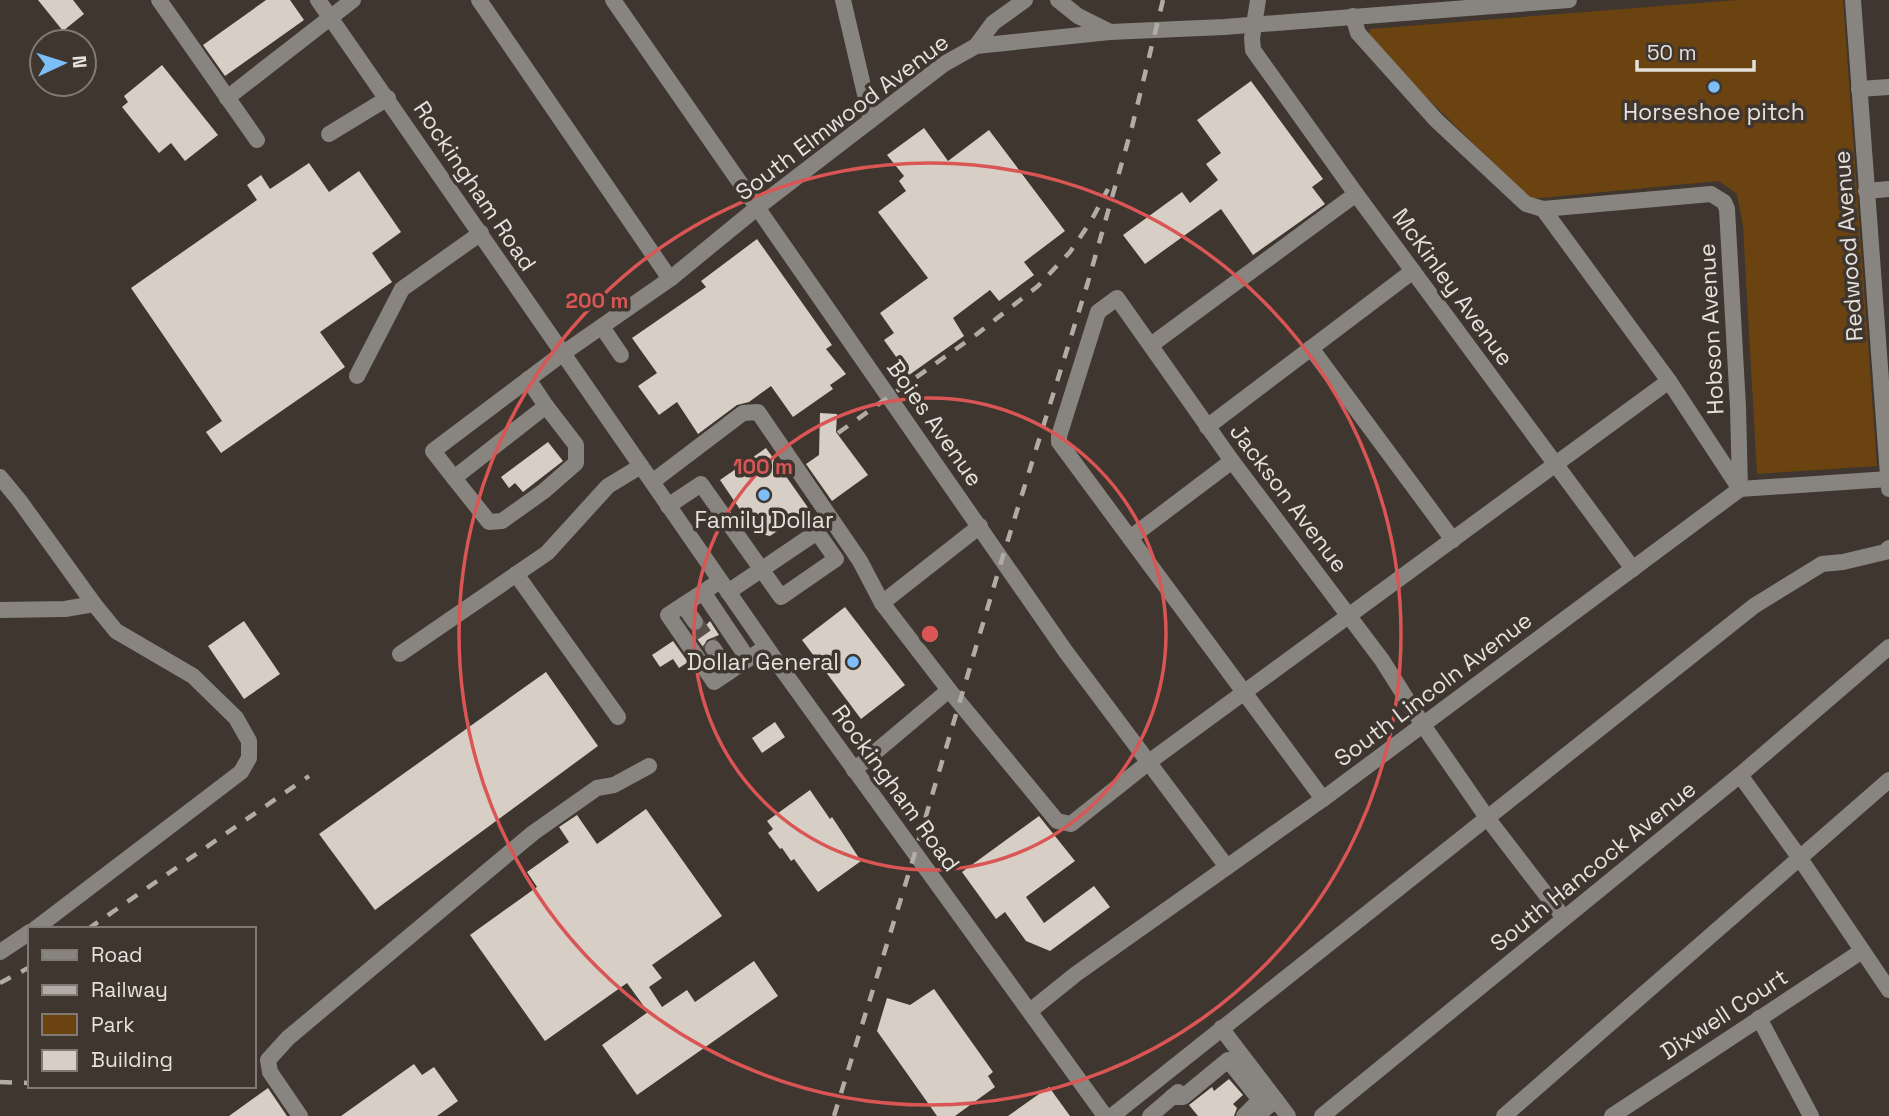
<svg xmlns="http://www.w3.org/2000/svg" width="1889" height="1116" font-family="'Space Grotesk',sans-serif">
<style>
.green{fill:#6b4310}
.building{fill:#d7cec5}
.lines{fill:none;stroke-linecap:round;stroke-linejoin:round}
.minor-tunnel{stroke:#575049;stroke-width:16;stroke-dasharray:16 8;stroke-linecap:butt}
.minor{stroke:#888480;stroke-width:16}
.rail{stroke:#b1aca6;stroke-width:4.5;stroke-dasharray:12 12;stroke-linecap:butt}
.ring{fill:none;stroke:#da5655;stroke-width:3.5}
.poi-dot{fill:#7dbef9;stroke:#3e362f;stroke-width:2.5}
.labels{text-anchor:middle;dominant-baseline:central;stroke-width:7;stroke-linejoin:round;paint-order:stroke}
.poi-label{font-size:23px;fill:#e5e1dc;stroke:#3e362f}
.street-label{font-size:23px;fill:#e5e1dc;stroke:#3e362f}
.centre{fill:#da5655;stroke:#3e362f;stroke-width:3.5}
.ring-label{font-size:21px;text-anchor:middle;font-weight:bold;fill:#da5655;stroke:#3e362f;stroke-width:7;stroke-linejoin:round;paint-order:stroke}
</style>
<rect width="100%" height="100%" fill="#3e362f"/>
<path class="green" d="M 1738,0 L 1843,0 L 1877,466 L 1757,474 L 1743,226 L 1737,194 L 1719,181 L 1530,199 L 1368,40 L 1370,29 Z"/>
<g class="building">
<path d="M 38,0 L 73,0 L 84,14 L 63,31 Z"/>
<path d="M 266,0 L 290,0 L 304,20 L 225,76 L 203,45 Z"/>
<path d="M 162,65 L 218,135 L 185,161 L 171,143 L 159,153 L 122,107 L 128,102 L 124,96 Z"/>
<path d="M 1251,81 L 1323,179 L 1312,187 L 1325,204 L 1253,255 L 1221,209 L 1145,264 L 1123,235 L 1182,192 L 1190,203 L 1218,180 L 1206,164 L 1221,153 L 1197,120 Z"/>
<path d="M 924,128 L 948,161 L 989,130 L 1065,231 L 1024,262 L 1034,275 L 999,301 L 990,290 L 953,318 L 964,336 L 909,375 L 884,340 L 894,333 L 880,313 L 928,278 L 878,212 L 906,191 L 899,181 L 904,176 L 887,155 Z"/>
<path d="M 309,163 L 329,192 L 359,171 L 401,232 L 372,253 L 392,282 L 320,332 L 345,367 L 221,453 L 206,432 L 222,421 L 131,288 L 257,200 L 247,185 L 261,175 L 270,189 Z"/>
<path d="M 757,239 L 832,345 L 826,349 L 846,374 L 830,385 L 833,389 L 793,417 L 771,386 L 749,402 L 737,405 L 698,434 L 677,402 L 659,415 L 638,386 L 657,373 L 632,338 L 706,287 L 701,281 Z"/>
<path d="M 820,413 L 837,414 L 836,432 L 868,475 L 832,501 L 806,464 L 819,455 Z"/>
<path d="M 548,442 L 563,461 L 523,492 L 515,483 L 509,488 L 501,477 Z"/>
<path d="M 766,448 L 809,509 L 770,536 L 756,533 L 720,480 Z"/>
<path d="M 845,607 L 905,685 L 861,719 L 802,640 Z"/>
<path d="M 244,621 L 280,674 L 244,699 L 208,646 Z"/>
<path d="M 710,621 L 719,635 L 707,640 L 703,647 L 692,632 L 700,631 Z"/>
<path d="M 673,641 L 688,662 L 679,668 L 673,659 L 660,667 L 652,655 Z"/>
<path d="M 546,672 L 598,746 L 375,910 L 319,834 Z"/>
<path d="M 775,722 L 785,737 L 762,753 L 752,738 Z"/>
<path d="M 810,790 L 830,819 L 832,817 L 861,861 L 818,892 L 794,859 L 791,861 L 782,848 L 780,849 L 768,833 L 773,829 L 767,821 Z"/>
<path d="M 646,809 L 722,916 L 652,965 L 662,978 L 649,987 L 662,1007 L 687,990 L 695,1002 L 754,961 L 778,996 L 637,1095 L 602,1045 L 648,1012 L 627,983 L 545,1041 L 470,935 L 537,887 L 527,872 L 569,842 L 559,827 L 577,815 L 597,844 Z"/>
<path d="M 1039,816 L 1075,861 L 1026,897 L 1044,923 L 1094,886 L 1110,907 L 1050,951 L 1026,941 L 1005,912 L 996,919 L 962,872 Z"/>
<path d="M 934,989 L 993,1072 L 988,1076 L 995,1087 L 955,1116 L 937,1116 L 877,1031 L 887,998 L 910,1005 Z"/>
<path d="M 414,1064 L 422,1075 L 434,1067 L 458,1101 L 437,1116 L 341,1116 Z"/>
<path d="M 1229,1079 L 1243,1095 L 1233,1104 L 1237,1108 L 1234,1116 L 1198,1116 L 1189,1105 L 1212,1087 L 1214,1091 Z"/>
<path d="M 1049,1087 L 1070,1116 L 1008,1116 Z"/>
<path d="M 268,1088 L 287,1116 L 229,1116 Z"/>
</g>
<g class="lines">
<path class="minor-tunnel" d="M 695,622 L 713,648"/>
<g class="minor">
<path d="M 159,0 L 257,140"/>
<path d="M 318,0 L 781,668 L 1105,1116"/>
<path d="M 479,0 L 670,279"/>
<path d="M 613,0 L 1066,652 L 1227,867"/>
<path d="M 843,0 L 871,120"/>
<path d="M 1058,0 L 1078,16 L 1110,32"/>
<path d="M 1258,0 L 1252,38 L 1253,50 L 1356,194 L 1633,569"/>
<path d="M 1853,0 L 1889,489"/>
<path d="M 1353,16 L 1358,33 L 1436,120 L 1526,204 L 1543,209 L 1711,194 L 1724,202 L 1727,209 L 1738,407 L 1740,489"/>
<path d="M 976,46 L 993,23 L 1025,0"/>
<path d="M 1859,89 L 1889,87"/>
<path d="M 227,98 L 353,0"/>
<path d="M 329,134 L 388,98"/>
<path d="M 1866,191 L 1889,189"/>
<path d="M 1543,209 L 1669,381 L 1740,489"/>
<path d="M 602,327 L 621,355"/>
<path d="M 1151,345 L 1356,194"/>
<path d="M 1311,348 L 1453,540"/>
<path d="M 357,376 L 402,289 L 481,233"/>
<path d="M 528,379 L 546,406 L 454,478 L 433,451 L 562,354 L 670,279 L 758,207 L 944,64 L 976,46 L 1110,32 L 1224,27 L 1569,0"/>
<path d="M 1207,427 L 1413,271"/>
<path d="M 0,477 L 19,500 L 94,604 L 65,609 L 0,610"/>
<path d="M 454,478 L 489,522 L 502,521 L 544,491 L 576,463 L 576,445 L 546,406"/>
<path d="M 652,482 L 743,413 L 758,412 L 860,561 L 882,603 L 949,690 L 1057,821 L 1071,824 L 1149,762 L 1669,381"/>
<path d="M 668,506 L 701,484 L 781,597 L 836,559 L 817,532 L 728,592"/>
<path d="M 1130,538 L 1232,461"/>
<path d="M 516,574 L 618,717"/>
<path d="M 720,581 L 668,615 L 714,682 L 766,647"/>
<path d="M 703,592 L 748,659"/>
<path d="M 882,603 L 980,526"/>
<path d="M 683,605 L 695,622"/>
<path d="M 713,648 L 729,672"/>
<path d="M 400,654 L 547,553 L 608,486 L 641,466"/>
<path d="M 854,770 L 949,690"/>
<path d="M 1740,775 L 1799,857 L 1889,990"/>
<path d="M 1323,799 L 1059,442 L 1059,436 L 1098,312 L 1117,298 L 1232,461 L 1382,660 L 1423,725 L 1488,819 L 1564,918"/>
<path d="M 35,929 L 241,772 L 249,758 L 249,741 L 236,718 L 193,676 L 116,631 L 94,604"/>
<path d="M 0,952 L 30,932"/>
<path d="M 1030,1011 L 1076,974 L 1323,799 L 1740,489 L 1889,479"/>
<path d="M 1759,1018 L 1811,1116"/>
<path d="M 1221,1028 L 1276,1100 L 1256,1116"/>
<path d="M 1172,1097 L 1183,1097 L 1228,1060 L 1260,1100 L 1244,1116"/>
<path d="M 1276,1100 L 1288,1116"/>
<path d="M 300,1116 L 270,1072 L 268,1060 L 288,1038 L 533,833 L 597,788 L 614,785 L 649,766"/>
<path d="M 1112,1116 L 1754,606 L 1822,564 L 1843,562 L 1885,552 L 1889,548"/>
<path d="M 1150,1116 L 1178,1092"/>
<path d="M 1322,1116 L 1740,775 L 1889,647"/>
<path d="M 1504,1116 L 1889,780"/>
<path d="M 1612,1116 L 1862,951"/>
</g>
<g class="rail">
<path d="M 838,433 L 977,334 L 1038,286 L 1070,252 L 1091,221 L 1108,189"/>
<path d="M 88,929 L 309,776"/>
<path d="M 0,983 L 30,967"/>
<path d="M 0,1082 L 30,1083"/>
<path d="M 834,1116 L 915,853 L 1002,559 L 1088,282 L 1132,127 L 1163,0"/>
</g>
</g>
<g class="ring">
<circle cx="930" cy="634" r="236"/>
<circle cx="930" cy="634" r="471"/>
</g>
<g class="poi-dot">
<circle cx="1714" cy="87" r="7"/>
<circle cx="764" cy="495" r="7"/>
<circle cx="853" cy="662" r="7"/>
</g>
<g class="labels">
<g class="poi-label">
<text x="1714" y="112">Horseshoe pitch</text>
<text x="764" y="520">Family Dollar</text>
<text x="839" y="662" text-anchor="end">Dollar General</text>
</g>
<g class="street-label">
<text transform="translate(842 117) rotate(-37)">South Elmwood Avenue</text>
<text transform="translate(475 186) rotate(56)">Rockingham Road</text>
<text transform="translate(1848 246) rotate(-94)">Redwood Avenue</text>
<text transform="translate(1453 287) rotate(54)">McKinley Avenue</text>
<text transform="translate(1711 329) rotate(-93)">Hobson Avenue</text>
<text transform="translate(935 423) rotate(55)">Boies Avenue</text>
<text transform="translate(1289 498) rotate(53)">Jackson Avenue</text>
<text transform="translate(1433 689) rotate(-37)">South Lincoln Avenue</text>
<text transform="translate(896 788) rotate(54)">Rockingham Road</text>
<text transform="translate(1593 866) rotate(-39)">South Hancock Avenue</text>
<text transform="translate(1724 1014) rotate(-33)">Dixwell Court</text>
</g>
</g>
<circle cx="930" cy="634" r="10" class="centre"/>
<g class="ring-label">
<text x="597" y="308">200 m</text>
<text x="763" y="474">100 m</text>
</g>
<rect x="28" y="927" width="228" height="161" fill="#3e362f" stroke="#817a74" stroke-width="2"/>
<rect x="42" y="950" width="35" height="10" fill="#888480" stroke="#817a74" stroke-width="2"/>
<text x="91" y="962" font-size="21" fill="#e5e1dc">Road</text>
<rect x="42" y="985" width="35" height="10" fill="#b1aca6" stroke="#817a74" stroke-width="2"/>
<text x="91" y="997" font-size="21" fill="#e5e1dc">Railway</text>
<rect x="42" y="1014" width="35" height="21" fill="#6b4310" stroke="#817a74" stroke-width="2"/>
<text x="91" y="1032" font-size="21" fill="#e5e1dc">Park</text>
<rect x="42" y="1050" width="35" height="21" fill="#d7cec5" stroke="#817a74" stroke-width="2"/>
<text x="91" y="1067" font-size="21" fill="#e5e1dc">Building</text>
<g transform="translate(63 63) rotate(86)"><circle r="33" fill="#3e362f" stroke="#817a74" stroke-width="2"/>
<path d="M0-5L12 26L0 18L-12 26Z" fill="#7dbef9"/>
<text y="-10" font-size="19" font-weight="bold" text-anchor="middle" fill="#e5e1dc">N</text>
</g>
<path d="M1637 60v10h117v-10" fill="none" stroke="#e5e1dc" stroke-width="3.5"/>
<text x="1647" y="60" font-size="21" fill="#e5e1dc" stroke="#3e362f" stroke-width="5" paint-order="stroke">50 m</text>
</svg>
